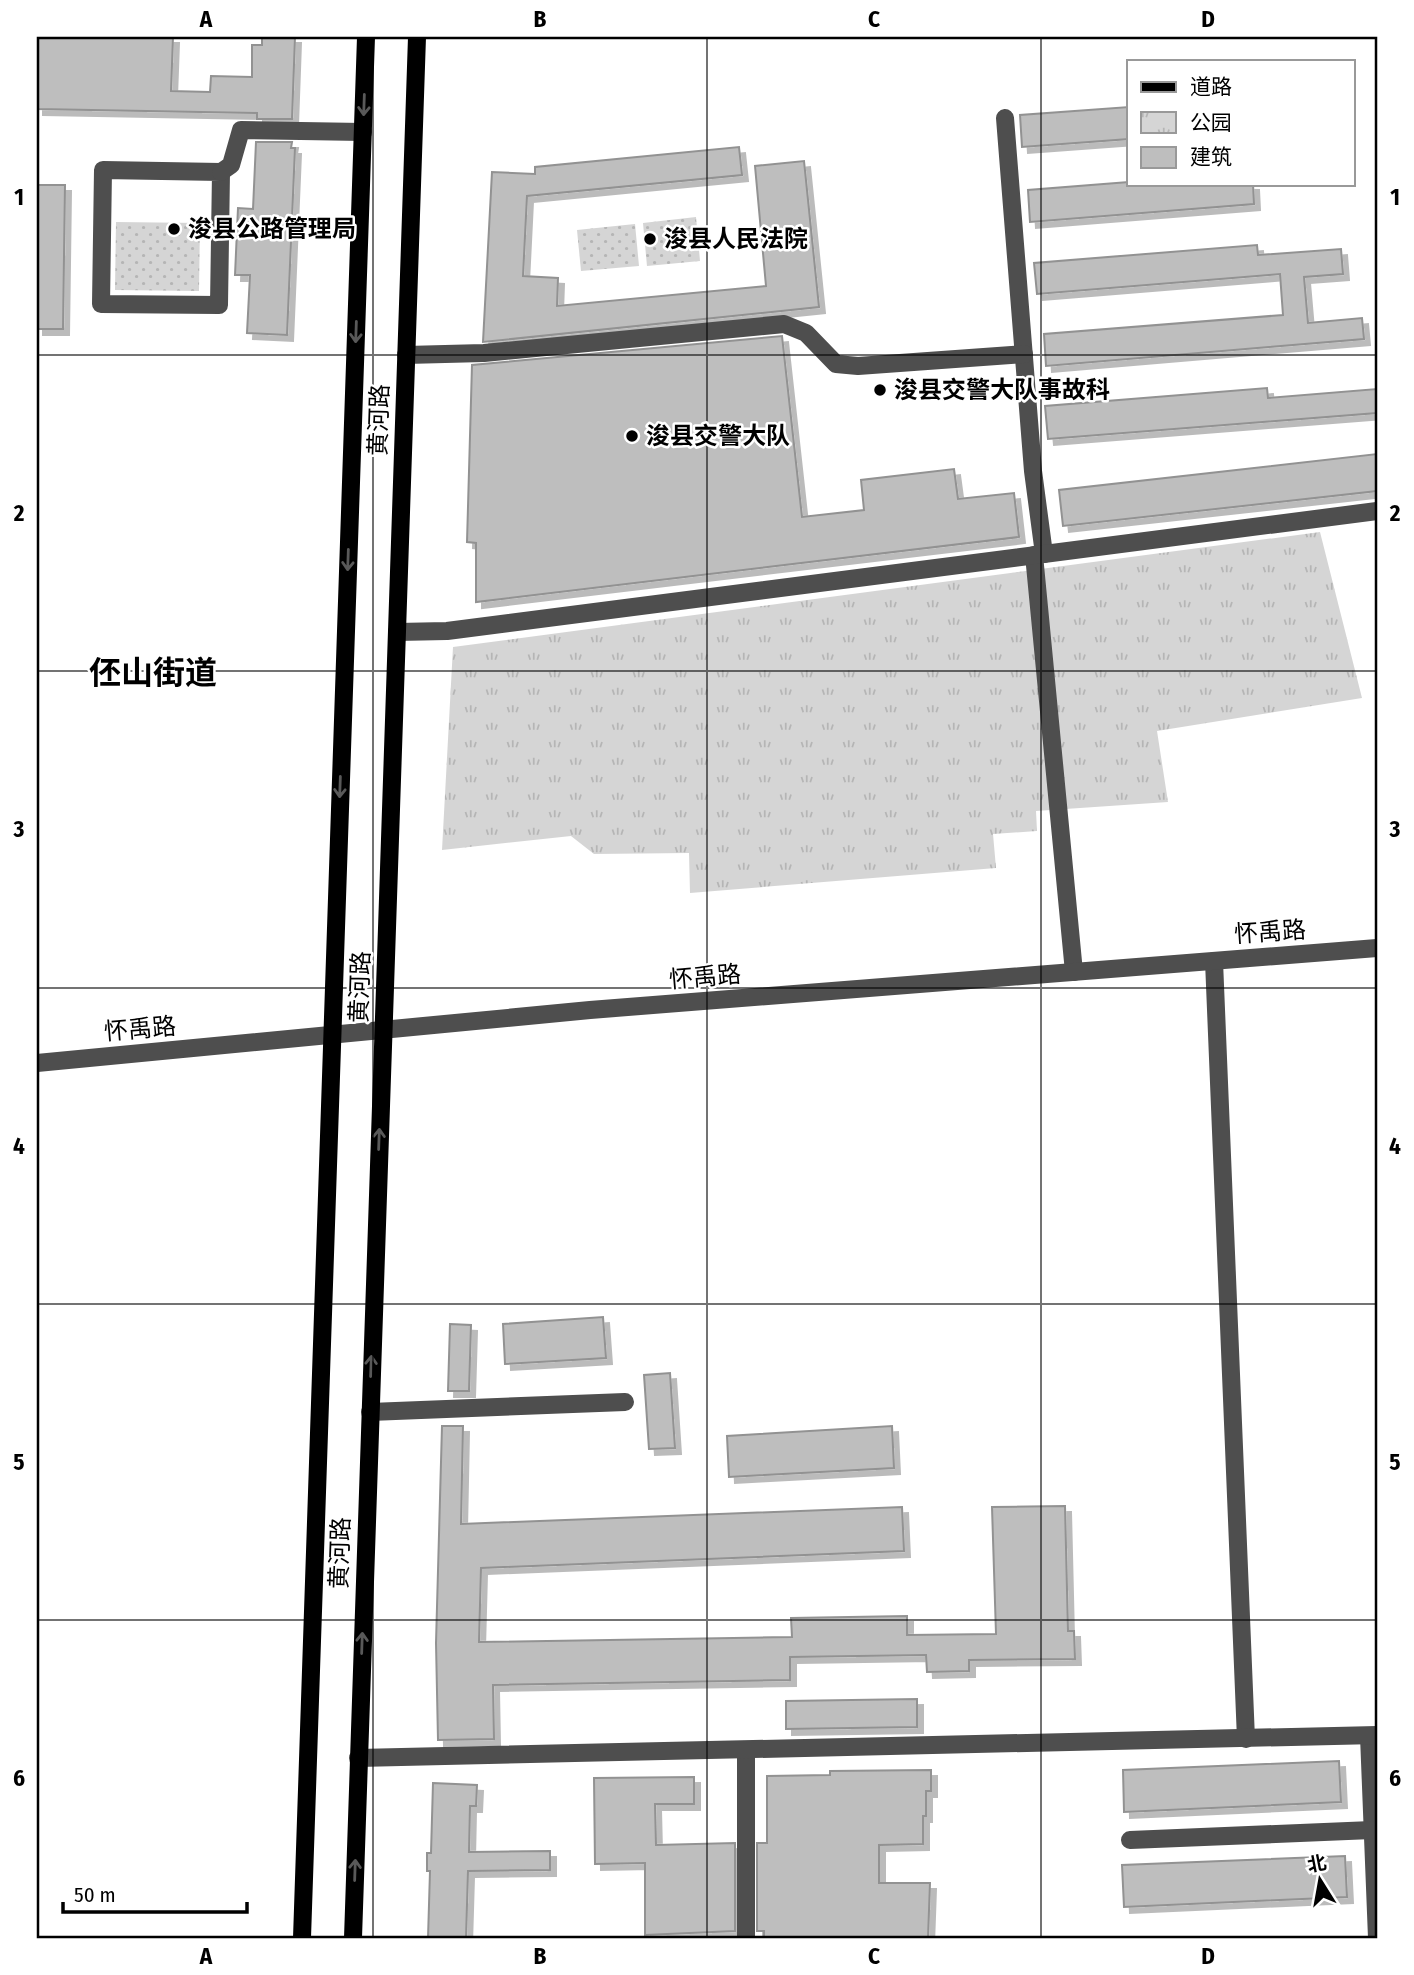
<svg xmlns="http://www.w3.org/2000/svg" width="1414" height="1975" font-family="'Fira Sans Condensed','Noto Sans SC',sans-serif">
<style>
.grass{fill:url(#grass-dots)}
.park{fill:url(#park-tufts)}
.building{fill:#bebebe;stroke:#929292;stroke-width:2;filter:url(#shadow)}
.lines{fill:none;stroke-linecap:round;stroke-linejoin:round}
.minor{stroke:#4e4e4e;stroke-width:18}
.major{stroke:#000;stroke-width:18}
.oneway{stroke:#595959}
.grid{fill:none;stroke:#000;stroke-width:2;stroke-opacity:0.55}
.poi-dot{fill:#000;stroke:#fff;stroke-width:2.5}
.labels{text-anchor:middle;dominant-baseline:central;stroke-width:5;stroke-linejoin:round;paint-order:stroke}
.poi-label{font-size:24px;font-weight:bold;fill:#000;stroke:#fff;text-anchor:start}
.street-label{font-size:24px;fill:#000;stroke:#fff}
.district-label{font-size:32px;font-weight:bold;fill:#000;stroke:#fff}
.neatline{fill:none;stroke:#000;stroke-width:2.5}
.grid-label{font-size:23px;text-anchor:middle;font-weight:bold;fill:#000}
</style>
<defs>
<pattern id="grass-dots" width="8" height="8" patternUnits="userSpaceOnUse" patternTransform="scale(1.75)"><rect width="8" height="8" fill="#d5d5d5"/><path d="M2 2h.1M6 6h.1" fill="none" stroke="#b5b5b5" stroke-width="1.8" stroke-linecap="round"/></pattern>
<pattern id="park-tufts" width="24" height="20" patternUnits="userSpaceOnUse" patternTransform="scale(1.75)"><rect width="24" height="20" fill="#d5d5d5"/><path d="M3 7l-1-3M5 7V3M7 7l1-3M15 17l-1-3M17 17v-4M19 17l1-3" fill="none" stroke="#b5b5b5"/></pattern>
<filter id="shadow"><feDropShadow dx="6" dy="6" stdDeviation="0" flood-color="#0004"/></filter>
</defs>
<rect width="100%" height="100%" fill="#fff"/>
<g class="grass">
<path d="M 696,217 L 700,261 L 647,266 L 643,223 Z"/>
<path d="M 116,222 L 200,223 L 199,291 L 115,290 Z"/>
<path d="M 635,224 L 639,266 L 581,271 L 577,230 Z"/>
</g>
<path class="park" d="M 1320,532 L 1362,698 L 1157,731 L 1168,802 L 1036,811 L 1037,831 L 993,834 L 996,868 L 690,893 L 689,853 L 594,854 L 571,836 L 442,850 L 453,647 Z"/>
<g class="building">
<path d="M 37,37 L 173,37 L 171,91 L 210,92 L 211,76 L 252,77 L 252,45 L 262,45 L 262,37 L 295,37 L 292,119 L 257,119 L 257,113 L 37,109 Z"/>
<path d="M 1129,107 L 1129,139 L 1022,147 L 1020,115 Z"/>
<path d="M 256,142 L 292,142 L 291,148 L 295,148 L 287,335 L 247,333 L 250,275 L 235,275 L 238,208 L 253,209 Z"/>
<path d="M 739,147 L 742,175 L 527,196 L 523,276 L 558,278 L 557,306 L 766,286 L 755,166 L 804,161 L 819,307 L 483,342 L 492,172 L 535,174 L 535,167 Z"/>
<path d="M 1129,182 L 1253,184 L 1254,204 L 1030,222 L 1028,190 Z"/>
<path d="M 37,185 L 65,185 L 63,329 L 37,329 Z"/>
<path d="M 1257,245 L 1258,255 L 1341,249 L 1343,274 L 1304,277 L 1308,323 L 1362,318 L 1364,339 L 1046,366 L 1044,334 L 1283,315 L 1280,274 L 1037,294 L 1034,263 Z"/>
<path d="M 782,336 L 802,517 L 864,510 L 861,480 L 954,469 L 958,499 L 1014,493 L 1019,537 L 476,602 L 476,543 L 467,542 L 472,365 Z"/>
<path d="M 1267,388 L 1268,398 L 1377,389 L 1377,413 L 1048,439 L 1045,406 Z"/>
<path d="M 1377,454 L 1377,491 L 1063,526 L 1059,490 Z"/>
<path d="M 603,1317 L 606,1358 L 505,1364 L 503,1324 Z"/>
<path d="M 450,1324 L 471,1325 L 469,1391 L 448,1391 Z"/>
<path d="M 670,1373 L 675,1448 L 649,1449 L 644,1375 Z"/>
<path d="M 442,1426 L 463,1426 L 461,1524 L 902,1507 L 904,1551 L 481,1568 L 479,1642 L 792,1637 L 791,1618 L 907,1616 L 907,1635 L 996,1634 L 992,1507 L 1065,1506 L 1068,1631 L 1074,1631 L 1075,1659 L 969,1660 L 969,1671 L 927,1672 L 926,1655 L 790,1657 L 790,1680 L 493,1685 L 494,1739 L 438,1740 L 436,1643 Z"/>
<path d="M 892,1426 L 894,1468 L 729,1477 L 727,1436 Z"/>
<path d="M 917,1699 L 917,1727 L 786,1729 L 786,1701 Z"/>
<path d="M 1339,1761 L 1341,1802 L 1124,1812 L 1123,1770 Z"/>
<path d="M 931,1770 L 931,1791 L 926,1791 L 926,1816 L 923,1816 L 923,1844 L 879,1845 L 879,1883 L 930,1883 L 928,1938 L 764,1937 L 764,1931 L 757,1931 L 757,1843 L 767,1843 L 767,1776 L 830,1775 L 830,1771 Z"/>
<path d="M 694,1777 L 694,1804 L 655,1804 L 656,1845 L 735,1843 L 735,1931 L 645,1935 L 645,1863 L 595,1864 L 594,1778 Z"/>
<path d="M 433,1783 L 477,1785 L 476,1806 L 470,1806 L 469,1852 L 550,1851 L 550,1870 L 468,1871 L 466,1938 L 428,1938 L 430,1871 L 427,1871 L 427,1853 L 431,1853 Z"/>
<path d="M 1345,1856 L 1347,1897 L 1124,1907 L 1122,1865 Z"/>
</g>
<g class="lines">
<g class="minor">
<path d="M 1005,118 L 1033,471 L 1044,554"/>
<path d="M 103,170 L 221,172 L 219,305 L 101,304 Z"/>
<path d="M 221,172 L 231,165 L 241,130 L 363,132"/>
<path d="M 406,355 L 484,353 L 784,324 L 806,333 L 836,364 L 858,366 L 1024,354"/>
<path d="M 1034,555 L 1074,972"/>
<path d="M 397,632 L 447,631 L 1377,511"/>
<path d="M 1214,961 L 1246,1739"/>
<path d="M 37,1063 L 590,1010 L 1377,948"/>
<path d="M 370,1412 L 625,1402"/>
<path d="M 1369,1736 L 1377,1938"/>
<path d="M 746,1750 L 746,1938"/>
<path d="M 358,1758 L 1377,1735"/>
<path d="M 1130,1840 L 1372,1830"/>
</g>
<g class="major">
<path d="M 302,1938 L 366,37"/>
<path d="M 353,1938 L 417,37"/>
</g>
</g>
<defs><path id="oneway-shaft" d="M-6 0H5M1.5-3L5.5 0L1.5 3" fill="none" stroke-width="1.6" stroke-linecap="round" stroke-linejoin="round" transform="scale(1.75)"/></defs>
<g class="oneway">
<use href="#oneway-shaft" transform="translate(364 105) rotate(92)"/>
<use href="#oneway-shaft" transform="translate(356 332) rotate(92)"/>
<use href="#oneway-shaft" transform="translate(348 560) rotate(92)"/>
<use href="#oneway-shaft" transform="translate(340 787) rotate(92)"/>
<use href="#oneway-shaft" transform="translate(379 1139) rotate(-88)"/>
<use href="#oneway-shaft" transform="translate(371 1366) rotate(-88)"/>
<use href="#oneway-shaft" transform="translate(362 1643) rotate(-88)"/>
<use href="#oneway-shaft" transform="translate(355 1870) rotate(-88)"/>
</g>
<path class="grid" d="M 373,37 L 373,1938M 707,37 L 707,1938M 1041,37 L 1041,1938M 37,355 L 1377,355M 37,671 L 1377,671M 37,988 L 1377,988M 37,1304 L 1377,1304M 37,1620 L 1377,1620"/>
<g class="poi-dot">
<circle cx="174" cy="229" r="7"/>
<circle cx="650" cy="239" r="7"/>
<circle cx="880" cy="390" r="7"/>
<circle cx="632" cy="436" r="7"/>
</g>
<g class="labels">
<g class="poi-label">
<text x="188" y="229">浚县公路管理局</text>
<text x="664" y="239">浚县人民法院</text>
<text x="894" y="390">浚县交警大队事故科</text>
<text x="646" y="436">浚县交警大队</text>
</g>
<g class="street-label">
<text transform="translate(379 420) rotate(-88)">黄河路</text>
<text transform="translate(1270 932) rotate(-4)">怀禹路</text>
<text transform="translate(705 977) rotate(-5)">怀禹路</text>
<text transform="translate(360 987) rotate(-88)">黄河路</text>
<text transform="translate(140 1029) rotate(-5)">怀禹路</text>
<text transform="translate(340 1553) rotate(-88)">黄河路</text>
</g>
<g class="district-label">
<text x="153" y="673">伾山街道</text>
</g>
</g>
<rect width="1414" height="1975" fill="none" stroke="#ffffff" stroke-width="77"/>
<rect x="1127" y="60" width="228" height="126" fill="#ffffff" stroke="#999999" stroke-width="2"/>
<rect x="1141" y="82" width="35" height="10" fill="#000000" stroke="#999999" stroke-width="2"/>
<text x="1190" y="94" font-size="21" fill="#000000">道路</text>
<rect x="1141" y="112" width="35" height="21" fill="url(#park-tufts)" stroke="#999999" stroke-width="2"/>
<text x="1190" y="130" font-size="21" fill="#000000">公园</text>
<rect x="1141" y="147" width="35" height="21" fill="#bebebe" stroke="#999999" stroke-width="2"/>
<text x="1190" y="164" font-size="21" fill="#000000">建筑</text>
<g transform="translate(1320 1880) rotate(349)" stroke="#ffffff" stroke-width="5" paint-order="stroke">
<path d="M0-5L12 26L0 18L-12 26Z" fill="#000000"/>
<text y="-10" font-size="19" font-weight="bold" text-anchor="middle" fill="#000000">北</text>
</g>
<path d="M63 1902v10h184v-10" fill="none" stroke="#000000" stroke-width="3.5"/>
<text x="74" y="1902" font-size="21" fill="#000000" stroke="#ffffff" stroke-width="5" paint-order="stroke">50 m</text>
<rect x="38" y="38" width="1338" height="1899" class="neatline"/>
<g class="grid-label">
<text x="206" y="27">A</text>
<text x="540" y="27">B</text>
<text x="874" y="27">C</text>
<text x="1208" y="27">D</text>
<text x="19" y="205">1</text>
<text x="1395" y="205">1</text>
<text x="19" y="521">2</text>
<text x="1395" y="521">2</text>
<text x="19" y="837">3</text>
<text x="1395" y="837">3</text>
<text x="19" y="1154">4</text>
<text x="1395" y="1154">4</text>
<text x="19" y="1470">5</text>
<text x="1395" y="1470">5</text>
<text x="19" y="1786">6</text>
<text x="1395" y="1786">6</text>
<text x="206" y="1964">A</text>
<text x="540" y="1964">B</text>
<text x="874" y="1964">C</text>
<text x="1208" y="1964">D</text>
</g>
</svg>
